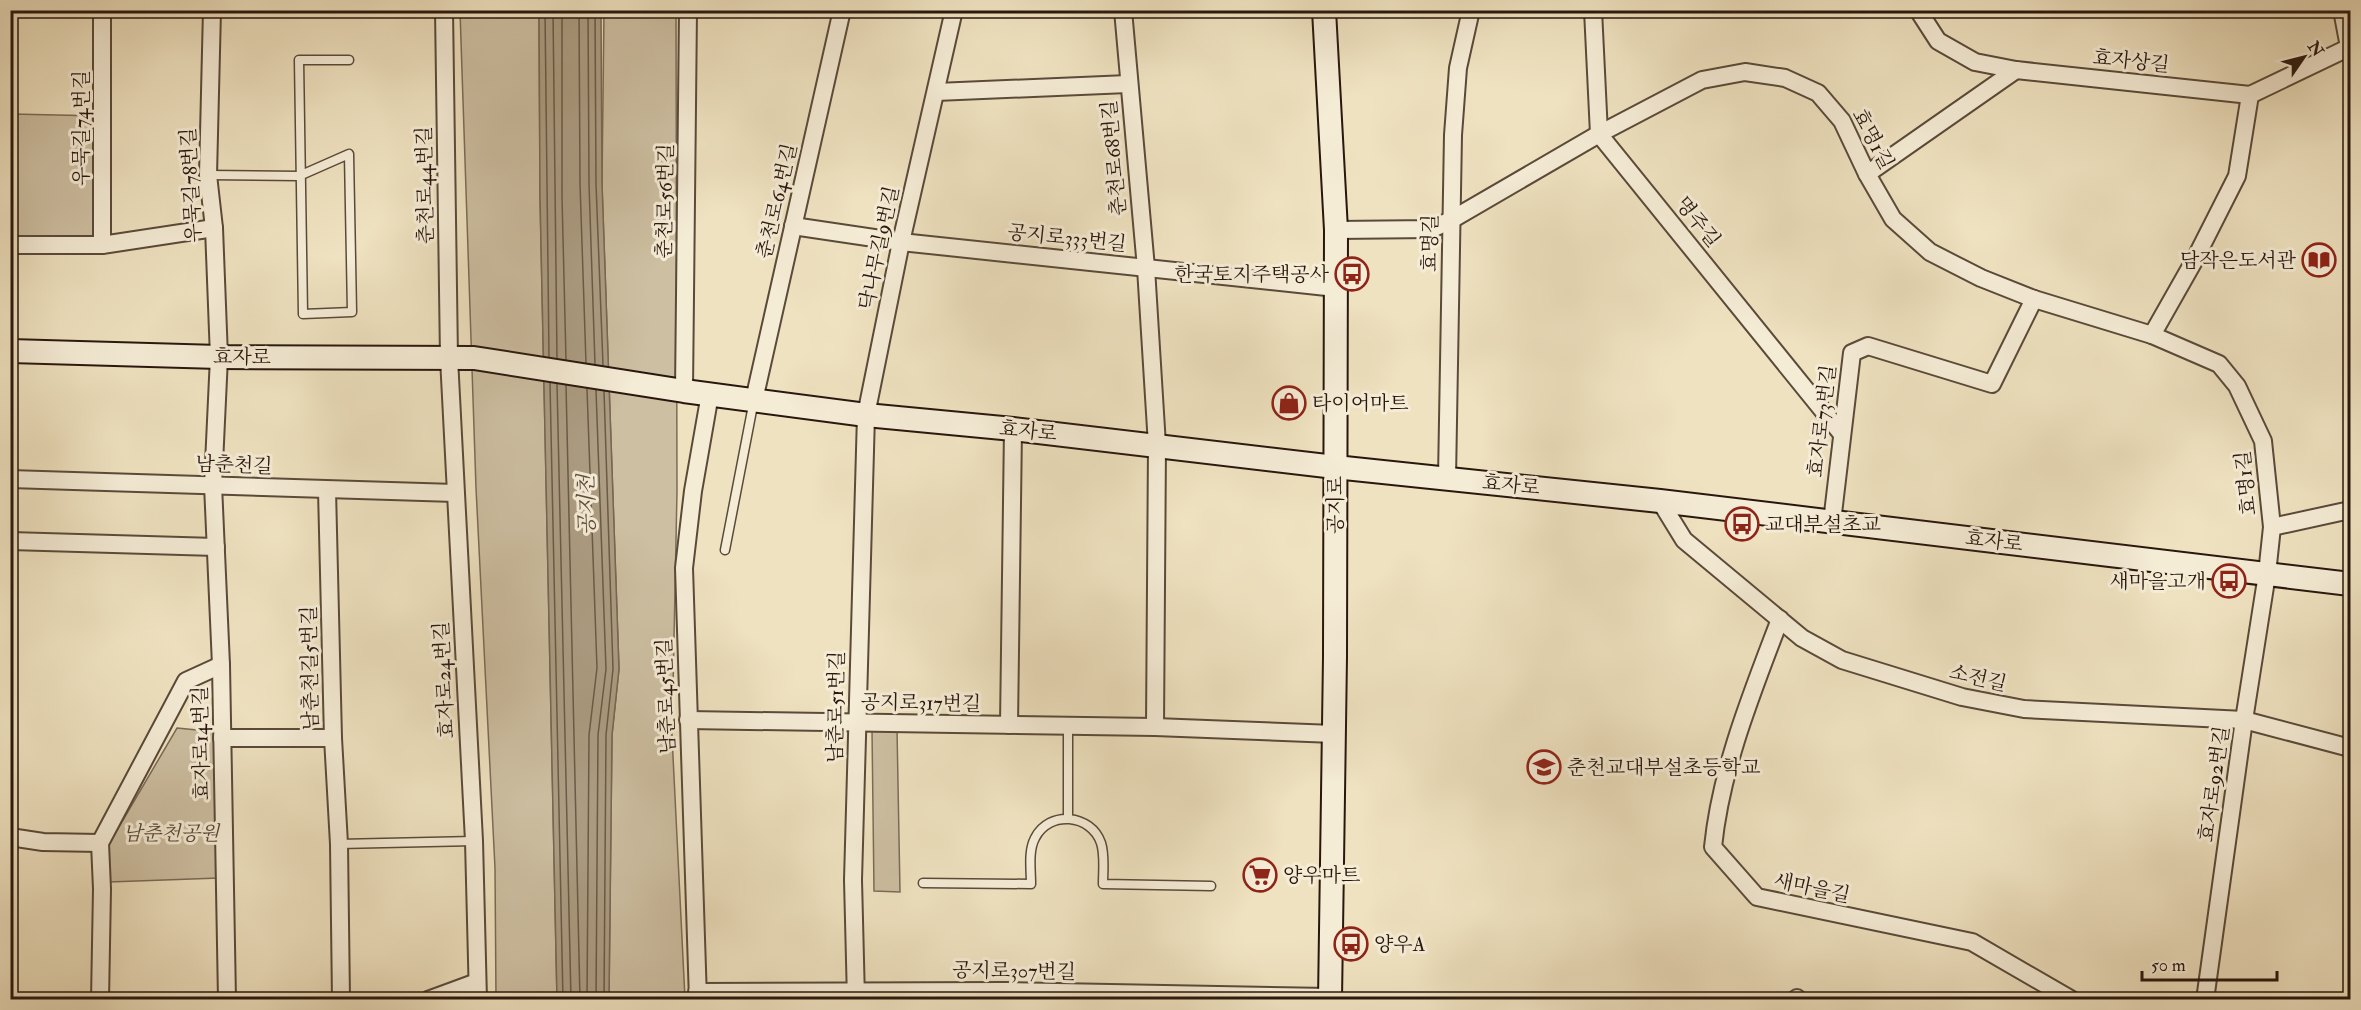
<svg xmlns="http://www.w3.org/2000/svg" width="2361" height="1010" font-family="'IM FELL Double Pica','Noto Serif KR',serif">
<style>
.green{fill:#cdbfa2;stroke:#7b6b58;stroke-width:1.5}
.water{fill:#ac9d83;stroke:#786754;stroke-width:1.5}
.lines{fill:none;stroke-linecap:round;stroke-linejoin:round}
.shore{stroke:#6a5a48;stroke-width:1.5}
.lane-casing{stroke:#5a4a3a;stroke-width:11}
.street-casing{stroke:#5a4a3a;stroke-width:20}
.secondary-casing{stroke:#29170e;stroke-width:26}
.lane{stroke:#f5ecd6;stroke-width:8}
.street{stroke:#f5ecd6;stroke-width:16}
.secondary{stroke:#f5ecd6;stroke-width:22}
.labels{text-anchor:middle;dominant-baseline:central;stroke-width:6;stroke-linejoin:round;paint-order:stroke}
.street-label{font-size:20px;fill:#29170e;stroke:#f5ecd6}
.poi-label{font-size:20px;fill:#29170e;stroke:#f5ecd6;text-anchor:start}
.park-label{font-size:20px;font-style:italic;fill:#5a493a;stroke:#f5ecd6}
.water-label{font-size:21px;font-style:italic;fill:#5d4d3d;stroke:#f5ecd6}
</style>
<rect width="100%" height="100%" fill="#efe2c0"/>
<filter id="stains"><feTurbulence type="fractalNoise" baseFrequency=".00333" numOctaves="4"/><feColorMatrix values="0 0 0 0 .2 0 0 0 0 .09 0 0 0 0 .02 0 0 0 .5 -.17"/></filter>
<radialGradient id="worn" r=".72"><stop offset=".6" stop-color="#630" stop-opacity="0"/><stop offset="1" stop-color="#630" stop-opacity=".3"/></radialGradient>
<g class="green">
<path d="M 460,11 L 539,11 L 540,197 L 557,999 L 496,999 L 495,868 L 476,488 Z"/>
<path d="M 604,11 L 676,11 L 677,491 L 672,736 L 685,999 L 609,999 L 612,735 L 619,669 L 602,184 Z"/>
<path d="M 11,114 L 102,116 L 102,245 L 11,245 Z"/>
<path d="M 177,728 L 217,732 L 219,878 L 109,882 L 106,849 Z"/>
<path d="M 897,729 L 900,892 L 874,891 L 872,730 Z"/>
</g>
<path class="water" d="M 539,11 L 601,11 L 602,184 L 619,669 L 612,735 L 609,999 L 557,999 L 540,197 Z"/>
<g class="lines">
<g class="shore">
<path d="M 545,10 L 549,357"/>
<path d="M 553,10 L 557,358"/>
<path d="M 562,10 L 562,197 L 566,360"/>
<path d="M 579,10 L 580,184 L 586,363"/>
<path d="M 588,10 L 589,184 L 595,364"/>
<path d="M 595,10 L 596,184 L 603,365"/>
<path d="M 550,383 L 563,1000"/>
<path d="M 557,384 L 571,1000"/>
<path d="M 566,385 L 580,1000"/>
<path d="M 587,389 L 597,668 L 589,735 L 587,1000"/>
<path d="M 596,1000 L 598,735 L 606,669 L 596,390"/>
<path d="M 604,1000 L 606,735 L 613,669 L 604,391"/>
</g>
<g class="lane-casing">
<g id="lane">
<path d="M 208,175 L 299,176 L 349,154 L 352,312 L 303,314 L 299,60 L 349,60"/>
<path d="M 725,550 L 754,400"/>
<path d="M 1068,727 L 1068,818"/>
<path d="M 339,844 L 474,841"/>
<path d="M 923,883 L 1031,884 C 1031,869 1028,851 1035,838 C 1049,810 1091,814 1101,843 C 1105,855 1103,871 1103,884 L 1211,886"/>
</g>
</g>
<g class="street-casing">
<g id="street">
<path d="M 102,10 L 102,245"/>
<path d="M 212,10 L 208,175 L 214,228 L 219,357 L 213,485 L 221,665 L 227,1000"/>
<path d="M 444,10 L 449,358 L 474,841 L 478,1000"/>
<path d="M 1123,10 L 1146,268 L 1157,445 L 1155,727"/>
<path d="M 1593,10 L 1599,134 L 1841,433"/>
<path d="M 1918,10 L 1938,41 L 1975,62 L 2016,70 L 2250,95 L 2350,47"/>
<path d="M 2342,10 L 2349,47"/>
<path d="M 936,92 L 1128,84"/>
<path d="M 1867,174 L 2016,70"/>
<path d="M 793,226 L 901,242 L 1336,288"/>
<path d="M 1336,230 L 1432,229 L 1451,220 L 1599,134 L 1702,80 L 1745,72 L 1785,78 L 1818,93 L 1842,121 L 1867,174 L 1893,219 L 1930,252 L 1981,278 L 2034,299 L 2152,335 L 2219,364 L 2237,386 L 2263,441 L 2272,527 L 2267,574 L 2244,720 L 2205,1000"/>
<path d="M 10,245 L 102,245 L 214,228"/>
<path d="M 2152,335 L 2194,261 L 2237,176 L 2250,95"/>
<path d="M 684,391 L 688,10"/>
<path d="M 754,400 L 842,10"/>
<path d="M 1447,478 L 1453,135 L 1458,68 L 1471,10"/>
<path d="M 10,479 L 455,493"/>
<path d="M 327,490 L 333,738 L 339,844 L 341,1000"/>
<path d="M 1660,501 L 1684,540 L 1802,638 L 1842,660 L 1962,697 L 2024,709 L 2244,720 L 2350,748"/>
<path d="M 1832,522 L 1852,353 L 1868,346 L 1992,384 L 2034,299"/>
<path d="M 2272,527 L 2350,510"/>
<path d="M 10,541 L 216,547"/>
<path d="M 1780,619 C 1752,693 1721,768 1713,847 L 1757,897 L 1972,942 L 2072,1000"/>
<path d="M 688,720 L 1155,727 L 1334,734"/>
<path d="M 1009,725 L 1013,429"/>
<path d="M 222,738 L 333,738"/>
<path d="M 10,837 L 43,842 L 100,843"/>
<path d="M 697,992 L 1006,991 L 1330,997"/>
<path d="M 100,1000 L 102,889 L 100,843 L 186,681 L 221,665"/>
<path d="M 428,1000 L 477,982"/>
<path d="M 698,1000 L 684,568 L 693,491 L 710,394"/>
<path d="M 856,1000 L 853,880 L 866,415 L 901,242 L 954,10"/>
<path d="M 1795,1000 L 1797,998"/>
</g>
</g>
<g class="secondary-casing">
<g id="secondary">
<path d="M 1324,10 L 1336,230 L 1335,657 L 1330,1000"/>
<path d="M 10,351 L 219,357 L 474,358 L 684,391 L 866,415 L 1013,429 L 1335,467 L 1660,501 L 2350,584"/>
</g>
</g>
<use href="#lane" class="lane"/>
<use href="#street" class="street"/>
<use href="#secondary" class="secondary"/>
</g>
<defs>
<g id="library-ring" transform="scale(1.725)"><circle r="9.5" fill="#f5ecd6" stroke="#8f2418" stroke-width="1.5"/><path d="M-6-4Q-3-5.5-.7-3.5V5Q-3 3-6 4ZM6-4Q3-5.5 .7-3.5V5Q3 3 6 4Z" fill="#8f2418"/></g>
<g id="bus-ring" transform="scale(1.725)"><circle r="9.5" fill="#f5ecd6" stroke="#8f2418" stroke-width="1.5"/><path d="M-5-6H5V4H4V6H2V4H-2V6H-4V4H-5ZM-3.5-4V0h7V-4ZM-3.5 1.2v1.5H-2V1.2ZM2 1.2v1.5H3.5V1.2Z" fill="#8f2418"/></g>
<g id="shop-ring" transform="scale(1.725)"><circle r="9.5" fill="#f5ecd6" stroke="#8f2418" stroke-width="1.5"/><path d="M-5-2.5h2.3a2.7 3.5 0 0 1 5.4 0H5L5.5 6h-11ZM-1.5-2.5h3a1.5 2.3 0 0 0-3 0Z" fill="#8f2418"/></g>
<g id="school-ring" transform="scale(1.725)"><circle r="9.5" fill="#f5ecd6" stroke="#8f2418" stroke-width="1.5"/><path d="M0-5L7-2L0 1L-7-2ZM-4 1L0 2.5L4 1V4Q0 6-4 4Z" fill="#8f2418"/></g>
<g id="supermarket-ring" transform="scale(1.725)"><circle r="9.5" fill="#f5ecd6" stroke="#8f2418" stroke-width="1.5"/><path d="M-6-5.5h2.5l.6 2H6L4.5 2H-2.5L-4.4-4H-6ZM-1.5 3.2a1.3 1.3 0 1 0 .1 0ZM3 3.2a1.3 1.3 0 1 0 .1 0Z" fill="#8f2418"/></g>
</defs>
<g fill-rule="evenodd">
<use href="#library-ring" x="2319" y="260"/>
<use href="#bus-ring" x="1352" y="274"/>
<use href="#shop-ring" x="1289" y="403"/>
<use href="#bus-ring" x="1742" y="524"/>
<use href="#bus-ring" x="2229" y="581"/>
<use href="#school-ring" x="1544" y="767"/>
<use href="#supermarket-ring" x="1260" y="875"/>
<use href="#bus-ring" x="1351" y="944"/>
</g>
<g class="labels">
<g class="street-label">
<text transform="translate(2131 61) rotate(6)">효자상길</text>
<text transform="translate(81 128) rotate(-90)">우묵길74번길</text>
<text transform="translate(1873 139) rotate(62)">효명1길</text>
<text transform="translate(1114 158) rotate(-95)">춘천로68번길</text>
<text transform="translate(191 185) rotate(-93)">우묵길78번길</text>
<text transform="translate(425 185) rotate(-91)">춘천로44번길</text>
<text transform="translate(665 201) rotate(-89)">춘천로56번길</text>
<text transform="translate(777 201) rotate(-77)">춘천로64번길</text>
<text transform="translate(1698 222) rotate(51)">명주길</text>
<text transform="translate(1067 238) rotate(6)">공지로333번길</text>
<text transform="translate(1430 243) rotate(-89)">효명길</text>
<text transform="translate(879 248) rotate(-78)">닥나무길9번길</text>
<text transform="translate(242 357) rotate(1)">효자로</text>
<text transform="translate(1822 421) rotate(-83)">효자로73번길</text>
<text transform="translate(1028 431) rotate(6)">효자로</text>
<text transform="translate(234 465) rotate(2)">남춘천길</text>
<text transform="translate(2246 483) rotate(-96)">효명1길</text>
<text transform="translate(1511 485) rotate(6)">효자로</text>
<text transform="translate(1335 505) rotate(-90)">공지로</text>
<text transform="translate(1994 541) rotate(7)">효자로</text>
<text transform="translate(310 668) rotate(-91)">남춘천길5번길</text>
<text transform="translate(1978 678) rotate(13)">소전길</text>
<text transform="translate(444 680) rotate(-93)">효자로24번길</text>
<text transform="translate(666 696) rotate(-92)">남춘로45번길</text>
<text transform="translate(921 703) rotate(1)">공지로317번길</text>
<text transform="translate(836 707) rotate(-89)">남춘로51번길</text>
<text transform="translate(201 743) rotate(-91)">효자로14번길</text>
<text transform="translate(2214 784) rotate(-82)">효자로92번길</text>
<text transform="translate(1812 888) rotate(12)">새마을길</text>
<text transform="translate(1014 971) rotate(1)">공지로307번길</text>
</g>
<g class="poi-label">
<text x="2296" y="260" text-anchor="end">담작은도서관</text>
<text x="1329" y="274" text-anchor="end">한국토지주택공사</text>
<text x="1312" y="403">타이어마트</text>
<text x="1765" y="524">교대부설초교</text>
<text x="2206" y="581" text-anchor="end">새마을고개</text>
<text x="1567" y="767">춘천교대부설초등학교</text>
<text x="1283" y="875">양우마트</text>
<text x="1374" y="944">양우A</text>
</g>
<g class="park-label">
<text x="171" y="833">남춘천공원</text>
</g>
<g class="water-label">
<text transform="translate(587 505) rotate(-91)">공지천</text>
</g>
</g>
<rect width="2361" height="1010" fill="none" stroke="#efe2c0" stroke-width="36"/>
<rect x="12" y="12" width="2337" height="986" fill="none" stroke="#29170e" stroke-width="3"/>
<rect x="18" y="18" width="2325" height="974" fill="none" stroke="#29170e" stroke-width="1.5"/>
<g transform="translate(2304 57) rotate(55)" stroke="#f5ecd6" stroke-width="4.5" paint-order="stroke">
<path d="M0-4.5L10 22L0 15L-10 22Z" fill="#29170e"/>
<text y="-9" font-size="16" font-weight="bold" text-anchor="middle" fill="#29170e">N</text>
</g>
<path d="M2142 971v9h135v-9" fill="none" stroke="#29170e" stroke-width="3"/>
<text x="2151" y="971" font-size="18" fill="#29170e" stroke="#f5ecd6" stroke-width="4.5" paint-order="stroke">50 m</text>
<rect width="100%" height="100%" filter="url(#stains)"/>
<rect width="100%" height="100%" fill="url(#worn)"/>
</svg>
